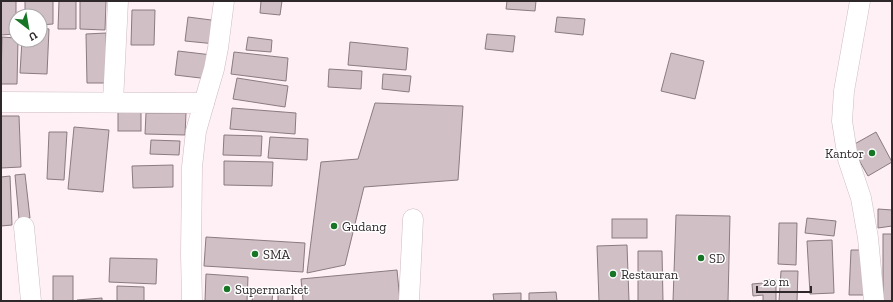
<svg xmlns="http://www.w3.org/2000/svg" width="893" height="302" font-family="'Zilla Slab',serif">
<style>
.building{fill:#d0bfc5;stroke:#8a7b80}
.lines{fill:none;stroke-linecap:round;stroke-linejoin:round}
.minor-casing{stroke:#cdbcc2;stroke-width:21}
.minor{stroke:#fff;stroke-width:20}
.poi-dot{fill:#177625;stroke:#fff;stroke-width:1.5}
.labels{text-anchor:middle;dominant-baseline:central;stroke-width:3;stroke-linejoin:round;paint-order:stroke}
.poi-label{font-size:13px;fill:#2f282b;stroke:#fff;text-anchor:start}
</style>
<rect width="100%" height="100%" fill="#fef0f5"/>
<g class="building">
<path d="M 1,1 L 16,1 L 16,34 L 1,35 Z"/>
<path d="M 25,1 L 53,1 L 53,24 L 40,25 L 40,16 L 25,16 Z"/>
<path d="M 59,1 L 76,1 L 76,29 L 58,29 Z"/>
<path d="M 80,1 L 106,1 L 105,30 L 80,29 Z"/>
<path d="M 261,1 L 282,1 L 280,15 L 260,13 Z"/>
<path d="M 507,1 L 536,1 L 535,11 L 506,9 Z"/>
<path d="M 132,10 L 155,10 L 154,45 L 131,45 Z"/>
<path d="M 188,17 L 219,21 L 216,44 L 185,41 Z"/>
<path d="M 557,17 L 585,19 L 583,35 L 555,32 Z"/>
<path d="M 40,28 L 49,29 L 47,74 L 20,73 L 22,40 L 40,40 Z"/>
<path d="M 106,33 L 107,83 L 87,83 L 86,34 Z"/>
<path d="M 487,34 L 515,36 L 513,52 L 485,49 Z"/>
<path d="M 2,37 L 16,38 L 16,40 L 18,40 L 17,84 L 1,84 Z"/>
<path d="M 248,37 L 272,40 L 271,52 L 246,50 Z"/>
<path d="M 350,42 L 408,48 L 406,70 L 348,65 Z"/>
<path d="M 178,51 L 212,55 L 209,79 L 175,75 Z"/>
<path d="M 234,52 L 288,58 L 286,81 L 231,74 Z"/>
<path d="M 671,53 L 704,61 L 695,99 L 661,91 Z"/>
<path d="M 329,69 L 362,71 L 361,89 L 328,87 Z"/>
<path d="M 383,74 L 411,76 L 409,92 L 382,89 Z"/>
<path d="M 237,78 L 288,86 L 285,107 L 233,99 Z"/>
<path d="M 375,103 L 463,106 L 458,180 L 364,187 L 345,265 L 307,273 L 321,162 L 358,159 Z"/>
<path d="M 232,108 L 296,113 L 295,134 L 230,129 Z"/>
<rect x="118" y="111" width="23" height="20"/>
<path d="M 146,113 L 186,113 L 185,135 L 145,134 Z"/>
<path d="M 1,116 L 19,116 L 21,167 L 1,168 Z"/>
<path d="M 74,127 L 109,130 L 103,192 L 68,189 Z"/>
<path d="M 49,132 L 67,132 L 64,180 L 47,179 Z"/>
<path d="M 876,132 L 892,162 L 868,176 L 851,146 Z"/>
<path d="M 224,135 L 262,136 L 261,156 L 223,155 Z"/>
<path d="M 270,137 L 308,139 L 307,160 L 268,158 Z"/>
<path d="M 151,140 L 180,141 L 179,155 L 150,154 Z"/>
<path d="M 224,161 L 273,162 L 272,186 L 224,185 Z"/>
<path d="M 173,165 L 173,187 L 133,188 L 132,166 Z"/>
<path d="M 25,174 L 30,218 L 19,219 L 15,175 Z"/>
<path d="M 10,176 L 12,225 L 1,226 L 1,177 Z"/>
<path d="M 878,209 L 892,210 L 892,226 L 878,228 Z"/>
<path d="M 676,215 L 730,216 L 728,301 L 673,301 Z"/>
<path d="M 807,218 L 836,221 L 834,236 L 805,233 Z"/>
<rect x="612" y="219" width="35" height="19"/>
<path d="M 779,223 L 797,223 L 796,265 L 778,264 Z"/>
<rect x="883" y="234" width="9" height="67"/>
<path d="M 206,237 L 305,243 L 303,272 L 204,266 Z"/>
<path d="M 832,240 L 834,293 L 810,294 L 807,241 Z"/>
<path d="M 627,245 L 629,301 L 599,301 L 597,246 Z"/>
<path d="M 851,250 L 868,250 L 866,295 L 849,295 Z"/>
<path d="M 638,251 L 662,251 L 663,301 L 638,301 Z"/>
<path d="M 110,258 L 157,259 L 156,284 L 109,282 Z"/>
<path d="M 397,270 L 400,301 L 303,301 L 301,279 Z"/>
<path d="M 781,271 L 798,271 L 797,301 L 779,301 Z"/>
<path d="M 206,274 L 248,277 L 247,301 L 205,301 Z"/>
<rect x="53" y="276" width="20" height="25"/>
<path d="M 763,280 L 776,280 L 776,301 L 763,301 L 763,295 L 753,296 L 752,284 L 763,283 Z"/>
<path d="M 117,286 L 144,287 L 144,301 L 117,301 Z"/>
<path d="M 254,290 L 273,291 L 272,301 L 252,301 Z"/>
<path d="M 556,292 L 557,301 L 529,301 L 529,293 Z"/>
<path d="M 521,293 L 521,301 L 494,301 L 493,294 Z"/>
<path d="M 293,294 L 293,301 L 278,301 L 278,295 Z"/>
<path d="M 102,298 L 102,301 L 77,301 L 77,300 Z"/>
</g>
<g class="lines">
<g class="minor-casing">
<g id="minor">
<path d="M 860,1 L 844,91 L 842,121 L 848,159 L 861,198 L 868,238 L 874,301"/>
<path d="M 1,102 L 204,103 L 196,131 L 192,167 L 191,254 L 192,301"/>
<path d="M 113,102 L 118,1"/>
<path d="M 204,103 L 214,69 L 218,48 L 224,1"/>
<path d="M 24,227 L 31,301"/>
<path d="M 409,301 L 413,219"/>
</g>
</g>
<use href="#minor" class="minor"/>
</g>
<g class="poi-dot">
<circle cx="872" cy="153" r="4"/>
<circle cx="334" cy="226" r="4"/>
<circle cx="255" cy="254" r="4"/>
<circle cx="701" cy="258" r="4"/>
<circle cx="613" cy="274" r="4"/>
<circle cx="227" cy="289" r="4"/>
</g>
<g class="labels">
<g class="poi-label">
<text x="864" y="153" text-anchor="end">Kantor</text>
<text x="342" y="226">Gudang</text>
<text x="263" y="254">SMA</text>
<text x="709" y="258">SD</text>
<text x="621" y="274">Restauran</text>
<text x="235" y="289">Supermarket</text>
</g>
</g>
<rect width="893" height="302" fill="none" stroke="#2f282b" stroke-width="4"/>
<g transform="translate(28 28) rotate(149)"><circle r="19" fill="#ffffff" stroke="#aca9aa"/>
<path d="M0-3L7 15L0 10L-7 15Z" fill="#177625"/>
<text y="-6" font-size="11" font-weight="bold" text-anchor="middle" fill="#2f282b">U</text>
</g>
<path d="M757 286v6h54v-6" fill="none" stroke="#2f282b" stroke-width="2"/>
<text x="763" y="286" font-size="12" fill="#2f282b" stroke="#ffffff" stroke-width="3" paint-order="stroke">20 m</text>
</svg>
